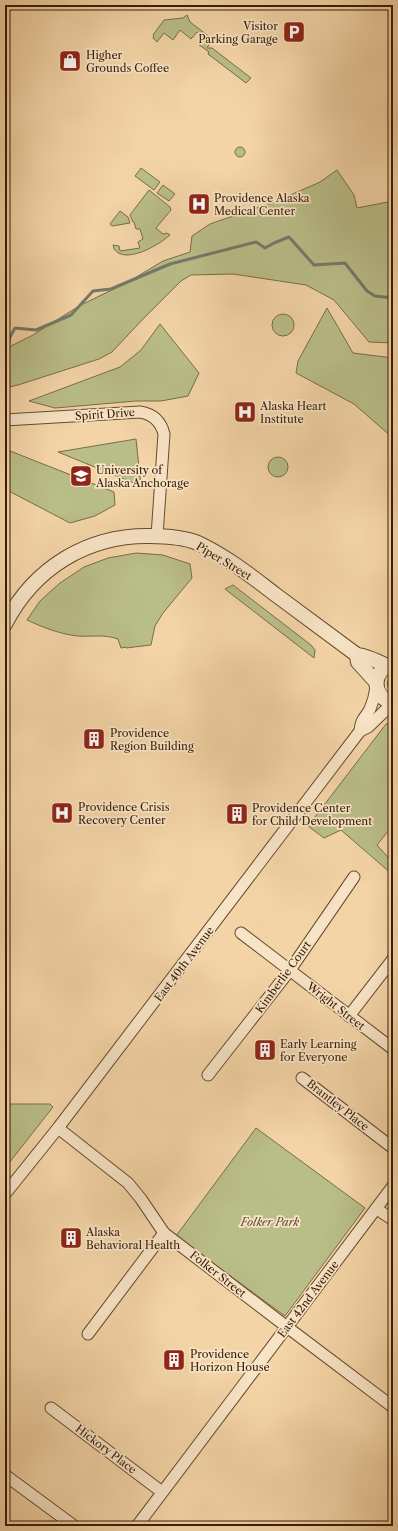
<svg xmlns="http://www.w3.org/2000/svg" width="398" height="1531" font-family="'Libre Caslon Text',serif">
<style>
.green{fill:#b9bd88;stroke:#796c47}
.lines{fill:none;stroke-linecap:round;stroke-linejoin:round}
.stream{stroke:#75796a;stroke-width:3}
.minor-casing{stroke:#684a2e;stroke-width:13}
.tertiary-casing{stroke:#684a2e;stroke-width:16}
.minor{stroke:#f7e3c5;stroke-width:11}
.tertiary{stroke:#f7e3c5;stroke-width:14}
.labels{text-anchor:middle;dominant-baseline:central;stroke-width:3.5;stroke-linejoin:round;paint-order:stroke}
.poi-label{font-size:11px;fill:#391c06;stroke:#f7e3c5;text-anchor:start}
.street-label{font-size:11px;fill:#391c06;stroke:#f7e3c5}
.park-label{font-size:11px;font-style:italic;fill:#5f4c2d;stroke:#f7e3c5}
</style>
<rect width="100%" height="100%" fill="#f3d4a6"/>
<filter id="stains"><feTurbulence type="fractalNoise" baseFrequency=".005" numOctaves="4"/><feColorMatrix values="0 0 0 0 .2 0 0 0 0 .09 0 0 0 0 .02 0 0 0 .5 -.17"/></filter>
<radialGradient id="worn" r=".72"><stop offset=".6" stop-color="#630" stop-opacity="0"/><stop offset="1" stop-color="#630" stop-opacity=".3"/></radialGradient>
<g class="green">
<path d="M 187,15 L 190,22 L 211,38 L 211,42 L 207,48 L 212,48 L 251,78 L 246,83 L 208,54 L 209,52 L 198,44 L 203,37 L 197,32 L 191,39 L 180,30 L 173,40 L 164,33 L 157,42 L 153,38 L 154,36 L 153,35 L 164,20 L 183,18 Z"/>
<circle cx="240" cy="152" r="5"/>
<path d="M 141,168 L 160,182 L 154,190 L 135,176 Z"/>
<path d="M 337,170 L 354,195 L 357,208 L 393,201 L 393,343 L 369,342 L 334,300 L 306,285 L 233,274 L 191,275 L 181,281 L 143,319 L 112,352 L 99,359 L 18,385 L 5,388 L 5,349 L 33,335 L 79,306 L 128,282 L 163,261 L 190,252 L 192,236 L 210,224 L 277,201 L 320,182 Z"/>
<path d="M 163,185 L 175,194 L 169,201 L 157,193 Z"/>
<path d="M 149,190 L 170,207 L 171,210 L 156,228 L 163,234 L 167,233 L 170,235 C 159,245 125,265 114,249 L 113,245 L 119,246 L 120,251 L 140,248 L 138,242 L 143,239 L 140,229 L 136,229 L 134,222 L 133,222 L 130,215 Z"/>
<path d="M 120,211 L 128,217 L 130,223 L 112,226 L 110,224 Z"/>
<path d="M 327,308 L 353,353 L 393,358 L 393,438 L 354,404 L 296,373 L 298,361 Z"/>
<circle cx="283" cy="325" r="11"/>
<path d="M 160,324 L 199,373 L 188,396 L 161,401 L 136,401 L 55,408 L 29,401 L 120,367 L 141,350 Z"/>
<path d="M 136,439 L 141,486 L 58,452 Z"/>
<path d="M 5,449 L 114,492 L 115,505 L 95,516 L 70,523 L 5,489 Z"/>
<circle cx="278" cy="467" r="10"/>
<path d="M 136,553 L 163,555 L 190,564 L 192,578 L 163,613 L 155,626 L 151,645 L 126,648 L 126,647 L 121,648 L 118,639 C 104,634 92,637 77,636 C 60,634 42,627 27,620 L 40,601 L 60,583 L 84,567 L 108,558 Z"/>
<path d="M 233,585 L 311,645 L 315,650 L 314,658 L 225,589 Z"/>
<path d="M 393,676 L 393,693 C 386,688 385,680 393,676 Z"/>
<path d="M 393,722 L 393,825 L 377,845 L 393,863 L 393,875 L 341,830 L 324,838 L 308,826 L 386,724 Z"/>
<path d="M 5,1104 L 50,1104 L 53,1107 L 5,1168 Z"/>
<path d="M 256,1128 L 365,1208 L 285,1316 L 176,1236 Z"/>
</g>
<g class="lines">
<path class="stream" d="M 5,358 L 7,356 L 10,337 L 15,328 L 36,330 L 71,315 L 93,291 L 111,289 L 170,264 L 256,242 L 265,248 L 274,243 L 289,237 L 314,265 L 345,263 L 367,291 L 375,296 L 393,298"/>
<g class="minor-casing">
<g id="minor">
<path d="M 5,420 L 140,412 C 153,414 161,422 164,434 L 157,536"/>
<path d="M 360,731 C 361,718 365,719 370,709 C 373,702 375,695 376,687"/>
<path d="M 241,933 L 393,1049"/>
<path d="M 349,1016 L 393,959"/>
<path d="M 208,1075 L 290,970 L 354,877"/>
<path d="M 302,1078 L 393,1148"/>
<path d="M 58,1128 L 128,1183 L 141,1199 L 164,1233 L 287,1327 L 393,1407"/>
<path d="M 5,1194 L 58,1128 L 360,731 L 368,727 L 393,703"/>
<path d="M 377,1209 L 393,1220"/>
<path d="M 88,1334 L 164,1233"/>
<path d="M 51,1408 L 162,1492"/>
<path d="M 5,1475 L 74,1526"/>
<path d="M 137,1526 L 393,1186"/>
</g>
</g>
<g class="tertiary-casing">
<g id="tertiary">
<path d="M 5,624 C 34,568 87,535 150,536 C 166,536 183,537 198,543 C 226,556 251,576 276,595 C 303,615 330,635 357,655 C 365,655 379,662 387,666"/>
<path d="M 357,655 L 358,662 L 376,682"/>
<path d="M 393,664 C 371,670 371,697 393,703"/>
</g>
</g>
<use href="#minor" class="minor"/>
<use href="#tertiary" class="tertiary"/>
</g>
<defs>
<g id="parking-square" transform="scale(1.15)"><rect x="-9" y="-9" width="18" height="18" rx="4" fill="#8f2418" stroke="#f7e3c5"/><path d="M-3.5-5.5H1a3.5 3.5 0 0 1 0 7H-1V5.5H-3.5ZM-1-3.4V-.6H.8a1.4 1.4 0 0 0 0-2.8Z" fill="#fff"/></g>
<g id="shop-square" transform="scale(1.15)"><rect x="-9" y="-9" width="18" height="18" rx="4" fill="#8f2418" stroke="#f7e3c5"/><path d="M-5-2.5h2.3a2.7 3.5 0 0 1 5.4 0H5L5.5 6h-11ZM-1.5-2.5h3a1.5 2.3 0 0 0-3 0Z" fill="#fff"/></g>
<g id="hospital-square" transform="scale(1.15)"><rect x="-9" y="-9" width="18" height="18" rx="4" fill="#8f2418" stroke="#f7e3c5"/><path d="M-5-5h3v3.5h4V-5h3V5h-3V1.5h-4V5h-3Z" fill="#fff"/></g>
<g id="university-square" transform="scale(1.15)"><rect x="-9" y="-9" width="18" height="18" rx="4" fill="#8f2418" stroke="#f7e3c5"/><path d="M0-5L7-2L0 1L-7-2ZM-4 1L0 2.5L4 1V4Q0 6-4 4Z" fill="#fff"/></g>
<g id="building-square" transform="scale(1.15)"><rect x="-9" y="-9" width="18" height="18" rx="4" fill="#8f2418" stroke="#f7e3c5"/><path d="M-4-6H4V6H1V3H-1V6H-4ZM-2.5-4.3h1.7v1.8h-1.7ZM.8-4.3h1.7v1.8H.8ZM-2.5-1h1.7V.8h-1.7ZM.8-1h1.7V.8H.8Z" fill="#fff"/></g>
</defs>
<g fill-rule="evenodd">
<use href="#parking-square" x="294" y="32"/>
<use href="#shop-square" x="70" y="61"/>
<use href="#hospital-square" x="199" y="204"/>
<use href="#hospital-square" x="245" y="412"/>
<use href="#university-square" x="81" y="476"/>
<use href="#building-square" x="94" y="739"/>
<use href="#hospital-square" x="62" y="813"/>
<use href="#building-square" x="237" y="814"/>
<use href="#building-square" x="265" y="1050"/>
<use href="#building-square" x="71" y="1238"/>
<use href="#building-square" x="174" y="1360"/>
</g>
<g class="labels">
<g class="poi-label">
<text x="278" y="26" text-anchor="end">Visitor<tspan x="278" dy="13">Parking Garage</tspan></text>
<text x="86" y="55">Higher<tspan x="86" dy="13">Grounds Coffee</tspan></text>
<text x="214" y="198">Providence Alaska<tspan x="214" dy="13">Medical Center</tspan></text>
<text x="260" y="406">Alaska Heart<tspan x="260" dy="13">Institute</tspan></text>
<text x="96" y="470">University of<tspan x="96" dy="13">Alaska Anchorage</tspan></text>
<text x="110" y="733">Providence<tspan x="110" dy="13">Region Building</tspan></text>
<text x="78" y="807">Providence Crisis<tspan x="78" dy="13">Recovery Center</tspan></text>
<text x="252" y="808">Providence Center<tspan x="252" dy="13">for Child Development</tspan></text>
<text x="280" y="1044">Early Learning<tspan x="280" dy="13">for Everyone</tspan></text>
<text x="86" y="1232">Alaska<tspan x="86" dy="13">Behavioral Health</tspan></text>
<text x="190" y="1354">Providence<tspan x="190" dy="13">Horizon House</tspan></text>
</g>
<g class="street-label">
<text transform="translate(105 414) rotate(-4)">Spirit Drive</text>
<text transform="translate(224 561) rotate(31)">Piper Street</text>
<text transform="translate(184 964) rotate(-53)">East 40th Avenue</text>
<text transform="translate(283 977) rotate(-54)">Kimberlie Court</text>
<text transform="translate(336 1006) rotate(38)">Wright Street</text>
<text transform="translate(338 1105) rotate(38)">Brantley Place</text>
<text transform="translate(218 1274) rotate(38)">Folker Street</text>
<text transform="translate(308 1299) rotate(-53)">East 42nd Avenue</text>
<text transform="translate(106 1449) rotate(37)">Hickory Place</text>
</g>
<g class="park-label">
<text x="270" y="1222">Folker Park</text>
</g>
</g>
<rect width="398" height="1531" fill="none" stroke="#f3d4a6" stroke-width="20"/>
<rect x="6" y="6" width="386" height="1519" fill="none" stroke="#391c06" stroke-width="2"/>
<rect x="10" y="10" width="378" height="1511" fill="none" stroke="#391c06"/>
<rect width="100%" height="100%" filter="url(#stains)"/>
<rect width="100%" height="100%" fill="url(#worn)"/>
</svg>
